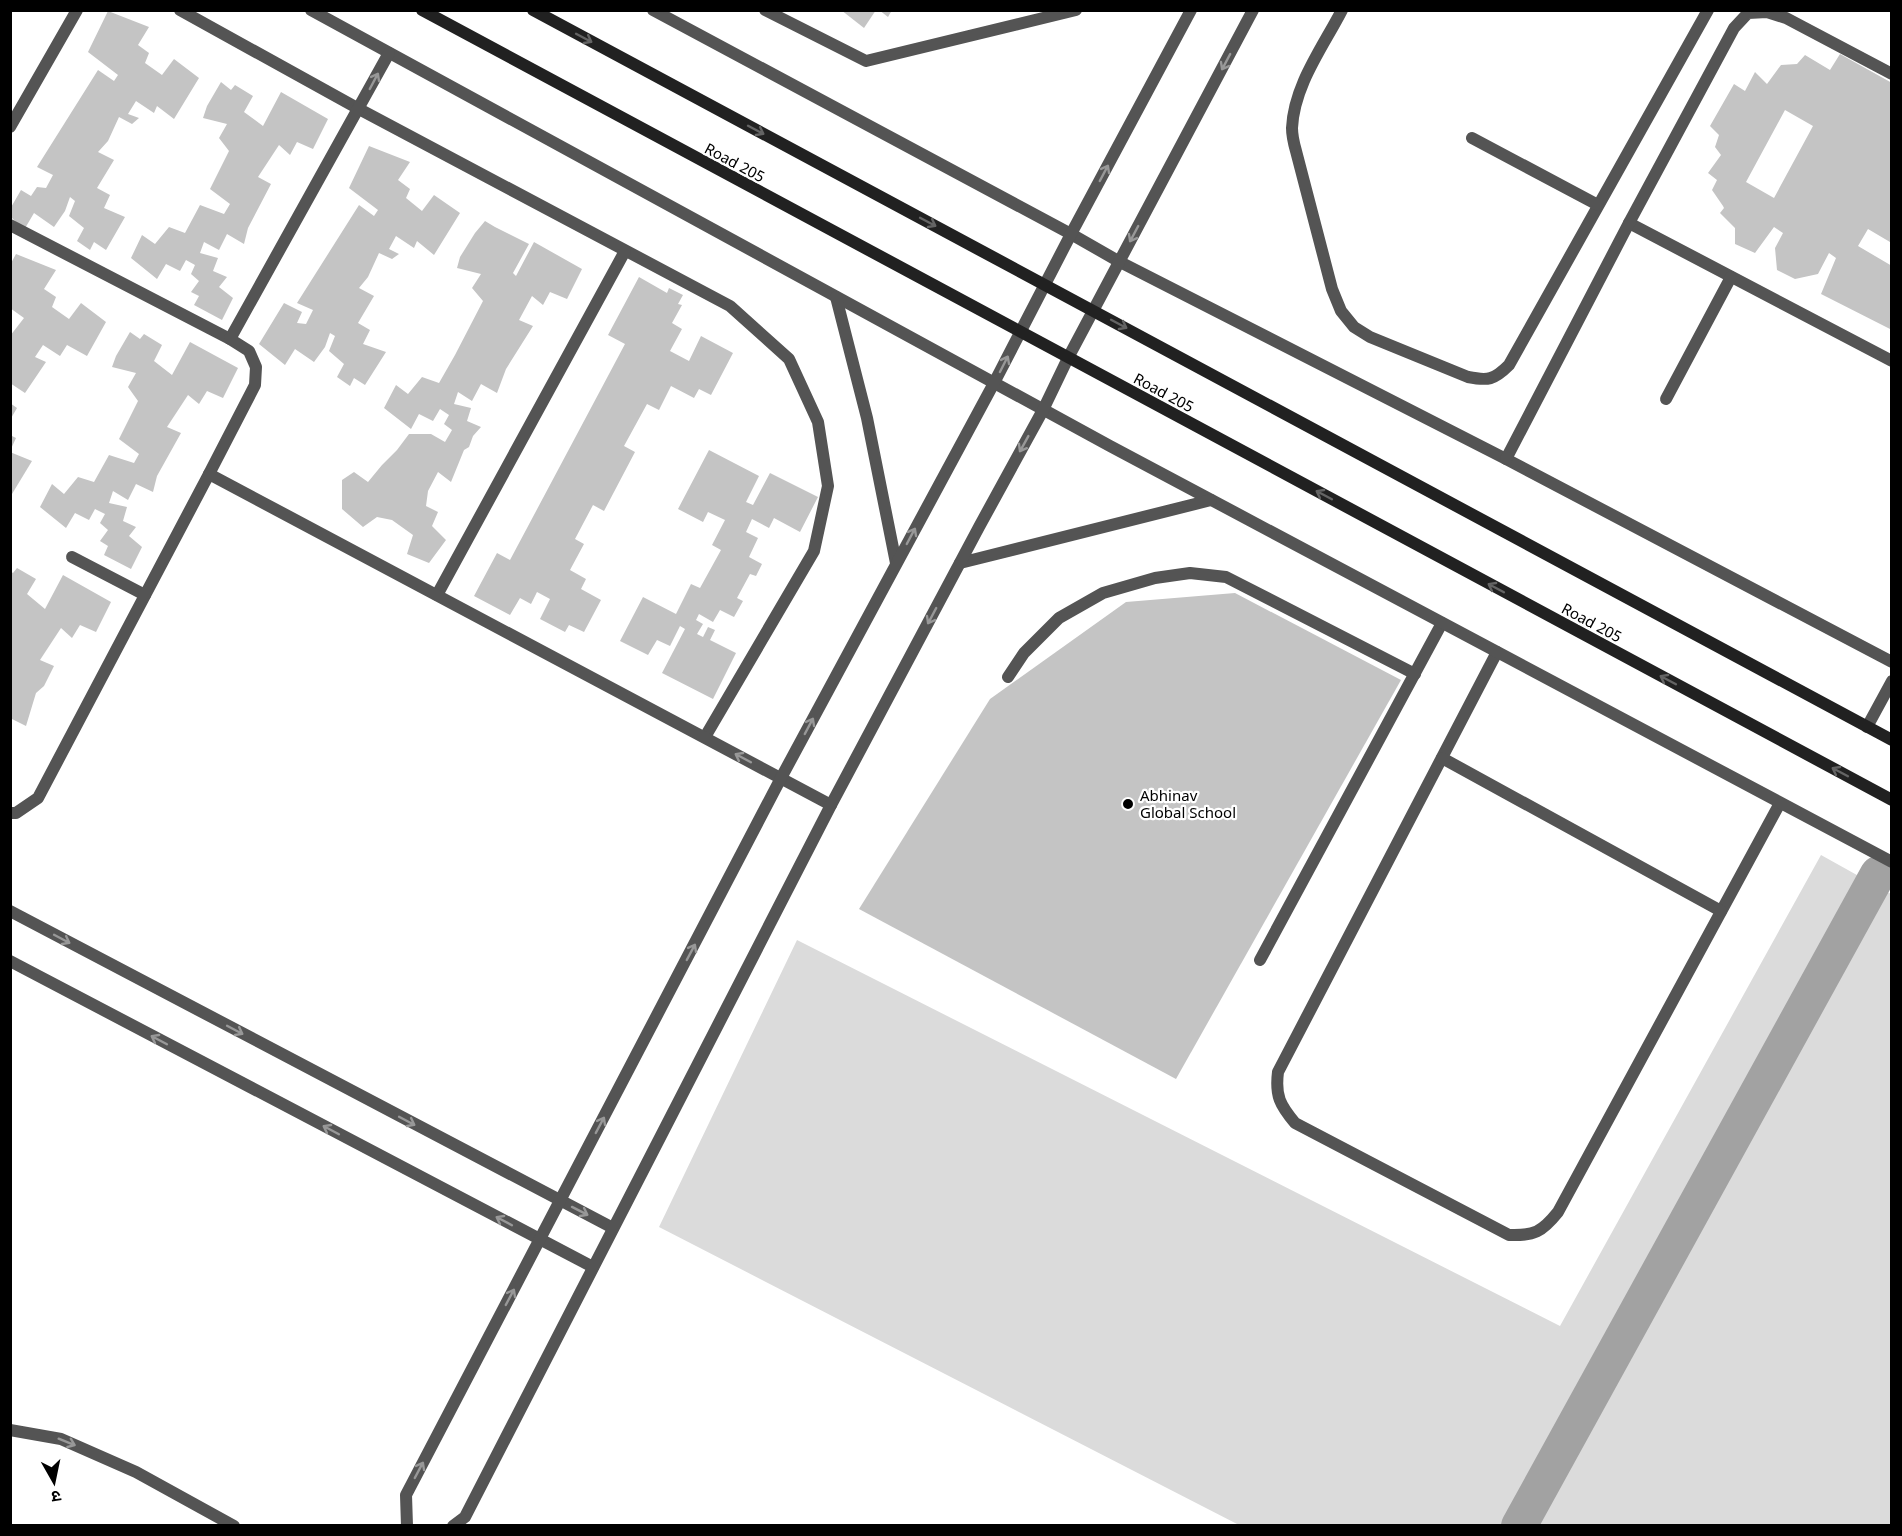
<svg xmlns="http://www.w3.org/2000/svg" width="1902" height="1536" font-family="'Noto Sans','Noto Sans Devanagari',sans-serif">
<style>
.green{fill:#dbdbdb}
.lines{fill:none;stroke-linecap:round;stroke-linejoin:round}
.canal{stroke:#a2a2a2;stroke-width:36}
.building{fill:#c4c4c4;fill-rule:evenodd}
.service{stroke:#545454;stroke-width:12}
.minor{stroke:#545454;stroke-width:12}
.tertiary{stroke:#545454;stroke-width:12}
.secondary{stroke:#212121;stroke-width:12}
.oneway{stroke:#646464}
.oneway2{stroke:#989898}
.poi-dot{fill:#000;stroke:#fff;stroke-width:2}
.labels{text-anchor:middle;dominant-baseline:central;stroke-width:4.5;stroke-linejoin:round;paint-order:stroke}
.street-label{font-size:15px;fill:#000;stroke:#fff}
.poi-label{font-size:15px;fill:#000;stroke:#fff;text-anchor:start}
</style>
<rect width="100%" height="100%" fill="#fff"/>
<path class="green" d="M 1821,855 L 1891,894 L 1891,1525 L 1239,1525 L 659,1227 L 797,940 L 1560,1326 Z"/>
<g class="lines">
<path class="canal" d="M 1519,1526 L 1878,874"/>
</g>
<g class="building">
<path d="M 841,10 L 876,10 L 864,28 Z"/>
<path d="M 879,10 L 892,10 L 888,17 Z"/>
<path d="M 108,11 L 149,27 L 138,45 L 149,53 L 145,63 L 162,75 L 174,59 L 199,78 L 174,119 L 157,106 L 154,113 L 136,101 L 128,114 L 139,118 L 132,124 L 119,117 L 108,141 L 98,152 L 114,160 L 97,188 L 110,195 L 104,208 L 125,217 L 106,250 L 94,242 L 90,250 L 77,241 L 84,228 L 69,216 L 75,201 L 70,197 L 65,211 L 54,227 L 34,213 L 24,230 L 10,216 L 10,209 L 21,190 L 31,196 L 37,187 L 46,188 L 53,175 L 37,167 L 98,70 L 114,81 L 118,75 L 88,52 Z"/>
<path d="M 1840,54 L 1892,83 L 1892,239 L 1890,242 L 1868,229 L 1858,246 L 1892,266 L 1892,330 L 1821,294 L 1836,258 L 1829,253 L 1818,274 L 1795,279 L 1777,270 L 1775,248 L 1783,233 L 1774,227 L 1755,253 L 1735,244 L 1735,228 L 1720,213 L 1724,208 L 1723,206 L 1712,190 L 1717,180 L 1708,173 L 1721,155 L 1715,147 L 1719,135 L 1710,126 L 1734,84 L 1745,91 L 1755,72 L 1767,84 L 1781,65 L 1797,64 L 1805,55 L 1830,70 ZM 1785,110 L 1813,126 L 1774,198 L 1746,182 Z"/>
<path d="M 221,82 L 231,90 L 235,85 L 253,96 L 244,112 L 263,126 L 281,92 L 328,119 L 313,149 L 297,142 L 290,155 L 279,145 L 258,177 L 271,184 L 248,228 L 244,244 L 227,234 L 219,250 L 204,242 L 200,253 L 218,258 L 213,271 L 227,277 L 219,287 L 233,298 L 222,320 L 194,305 L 199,296 L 191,292 L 199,281 L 191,274 L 195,265 L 186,260 L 180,271 L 166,264 L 157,279 L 131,258 L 142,235 L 155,244 L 169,227 L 185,233 L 200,205 L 224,214 L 230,204 L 210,189 L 229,151 L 219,138 L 227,124 L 203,118 L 207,106 Z"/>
<path d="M 369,146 L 410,162 L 398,180 L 410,189 L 406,198 L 422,211 L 434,195 L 460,213 L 434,255 L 417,241 L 414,248 L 396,236 L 389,249 L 399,254 L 392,259 L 379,253 L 368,277 L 359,288 L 374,296 L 358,323 L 370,330 L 363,344 L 386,352 L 365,385 L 354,378 L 350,386 L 337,377 L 344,364 L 329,351 L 335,336 L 330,333 L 325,347 L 314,362 L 295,349 L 285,365 L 259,344 L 284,303 L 302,312 L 297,323 L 306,324 L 313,310 L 297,303 L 359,205 L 374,216 L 378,210 L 349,188 Z"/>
<path d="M 485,221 L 495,227 L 529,244 L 513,273 L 516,276 L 534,242 L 582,269 L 567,299 L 550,292 L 543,305 L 532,296 L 519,320 L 533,326 L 506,369 L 497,393 L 481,384 L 472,401 L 458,392 L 454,404 L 471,408 L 467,421 L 481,427 L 473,436 L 469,447 L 464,450 L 451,482 L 438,472 L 428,491 L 426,506 L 438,512 L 432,526 L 446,540 L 429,563 L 407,554 L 413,535 L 392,520 L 377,517 L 363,527 L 342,509 L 342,480 L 354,472 L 368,482 L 382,465 L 397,450 L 409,434 L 431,434 L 445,442 L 452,430 L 444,424 L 449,415 L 440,409 L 433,421 L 419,414 L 411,429 L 384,408 L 396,385 L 408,394 L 422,377 L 439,383 L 455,355 L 483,301 L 472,288 L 481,274 L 457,268 L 460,257 L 475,233 Z"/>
<path d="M 16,254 L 56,270 L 44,289 L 56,297 L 52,307 L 69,319 L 81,303 L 106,322 L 87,356 L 67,345 L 60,356 L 43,345 L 35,357 L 46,362 L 25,393 L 10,383 L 10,336 L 24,318 L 10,308 L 10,265 Z"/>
<path d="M 639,277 L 667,293 L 669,288 L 683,295 L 678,304 L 682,305 L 672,323 L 682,329 L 670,351 L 689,361 L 701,336 L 733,353 L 711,395 L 699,389 L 694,398 L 671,386 L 659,410 L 647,404 L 624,446 L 635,452 L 604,511 L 593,505 L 575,539 L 584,544 L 570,570 L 586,579 L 581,589 L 601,600 L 584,632 L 569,625 L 565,632 L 540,619 L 550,599 L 537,592 L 531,604 L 520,598 L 510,615 L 474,596 L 497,553 L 510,560 L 625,344 L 608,335 Z"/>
<path d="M 130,332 L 140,339 L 144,334 L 162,345 L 154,361 L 172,375 L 190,342 L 238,368 L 223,398 L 207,391 L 199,404 L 188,395 L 167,427 L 181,433 L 157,476 L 153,492 L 136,484 L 128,500 L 113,491 L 109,503 L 127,507 L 123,521 L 136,527 L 129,536 L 142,547 L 131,569 L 104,555 L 108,546 L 100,541 L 108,530 L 100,523 L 105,514 L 95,509 L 89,520 L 75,513 L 66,528 L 40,507 L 52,484 L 64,494 L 78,477 L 94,482 L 109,455 L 134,463 L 139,454 L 119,439 L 138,401 L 128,387 L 136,373 L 112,367 L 116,356 Z"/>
<path d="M 10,403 L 17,408 L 10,420 Z"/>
<path d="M 10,435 L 16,438 L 10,451 Z"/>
<path d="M 709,450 L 759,476 L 746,502 L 753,505 L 770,473 L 818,497 L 800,532 L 774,518 L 769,528 L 752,519 L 746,532 L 758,538 L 749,557 L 762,564 L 756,576 L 750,574 L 737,598 L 743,601 L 734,617 L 720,610 L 713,622 L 699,614 L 696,620 L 703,624 L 697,634 L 703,637 L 708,627 L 715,630 L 710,640 L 736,653 L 713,699 L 662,673 L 685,629 L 680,626 L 670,646 L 657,640 L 648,655 L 620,641 L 643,597 L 676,614 L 691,584 L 700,588 L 721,550 L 712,545 L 725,520 L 708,512 L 703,522 L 678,509 Z"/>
<path d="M 10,452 L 32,461 L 12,494 L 10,493 Z"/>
<path d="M 17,568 L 36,579 L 27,594 L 45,609 L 63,575 L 111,602 L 96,632 L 80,625 L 72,638 L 61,628 L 40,660 L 54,666 L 44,686 L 36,693 L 26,726 L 10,718 L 10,571 L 13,573 Z"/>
<path d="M 1235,593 L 1401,680 L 1176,1079 L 859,909 L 990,699 L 1126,602 Z"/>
</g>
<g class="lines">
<g class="service">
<path d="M 1497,652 L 1278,1072 C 1275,1096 1280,1105 1295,1123 L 1509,1235 C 1534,1236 1542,1232 1558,1212 L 1780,803"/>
<path d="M 1008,677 L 1024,653 L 1059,618 L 1103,593 L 1155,578 L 1190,573 L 1226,577 L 1415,674"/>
<path d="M 1442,758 L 1721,911"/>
<path d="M 1260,960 L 1442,623"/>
</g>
<g class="minor">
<path d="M 180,10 L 359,109 L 730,306 L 789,359 L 818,422 L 828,486 L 814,551 L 705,737"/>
<path d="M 311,10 L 1110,446 L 1892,862"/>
<path d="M 653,10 L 1071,234 L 1120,262 L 1506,459 L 1892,662"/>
<path d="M 765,10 L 866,61 L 1076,10"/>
<path d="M 1342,10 C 1323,47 1294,85 1292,128 C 1292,136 1294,144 1296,151 L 1332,289 L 1341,311 L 1354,327 L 1370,337 L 1468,377 C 1488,381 1494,380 1509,365 L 1708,10"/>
<path d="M 10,127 L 77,10"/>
<path d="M 1472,138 L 1598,205"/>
<path d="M 1629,223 L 1892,361"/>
<path d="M 10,225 L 230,339"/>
<path d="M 836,297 L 867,418 L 896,563"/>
<path d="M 1666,399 L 1731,277"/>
<path d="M 1506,459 L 1629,223 L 1734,28 L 1748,13 L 1767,12 L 1786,18 L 1892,74"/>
<path d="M 209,474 L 255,385 L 256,367 L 249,351 L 230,339 L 389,53"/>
<path d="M 72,557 L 145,595"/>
<path d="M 960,563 L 1211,500"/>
<path d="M 437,595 L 625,251"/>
<path d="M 1867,727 L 1892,681"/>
<path d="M 10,813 L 16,813 L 38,798 L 209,474 L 831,805"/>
<path d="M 10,911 L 613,1228"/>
<path d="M 10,961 L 593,1267"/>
<path d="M 407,1526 L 406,1495 L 781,778 L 994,383 L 1071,234 L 1191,10"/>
<path d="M 453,1526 L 465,1517 L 831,805 L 979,527 L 1043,410 L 1068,358 L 1253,10"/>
</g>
<path class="tertiary" d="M 10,1430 L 61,1439 L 136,1472 L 234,1526"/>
<g class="secondary">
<path d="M 422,10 L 1892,800"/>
<path d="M 533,10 L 1892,740"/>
</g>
</g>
<defs><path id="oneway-shaft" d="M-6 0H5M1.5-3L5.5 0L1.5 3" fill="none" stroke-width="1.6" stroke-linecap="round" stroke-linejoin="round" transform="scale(1.5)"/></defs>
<g class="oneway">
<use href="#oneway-shaft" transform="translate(584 38) rotate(28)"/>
<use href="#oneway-shaft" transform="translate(756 130) rotate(28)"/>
<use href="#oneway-shaft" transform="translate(928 222) rotate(28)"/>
<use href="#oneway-shaft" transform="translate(1119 324) rotate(28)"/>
<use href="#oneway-shaft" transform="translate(1324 495) rotate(-152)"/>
<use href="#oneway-shaft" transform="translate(1496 588) rotate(-152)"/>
<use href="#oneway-shaft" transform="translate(1668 680) rotate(-152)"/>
<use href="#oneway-shaft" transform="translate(1840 772) rotate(-152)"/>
</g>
<g class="oneway2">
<use href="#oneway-shaft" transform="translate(1226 62) rotate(118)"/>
<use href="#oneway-shaft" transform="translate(374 81) rotate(-62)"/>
<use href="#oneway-shaft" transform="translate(1104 173) rotate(-62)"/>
<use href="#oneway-shaft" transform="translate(1134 234) rotate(118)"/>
<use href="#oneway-shaft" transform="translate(1004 364) rotate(-63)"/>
<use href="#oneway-shaft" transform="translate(1024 444) rotate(119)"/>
<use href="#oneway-shaft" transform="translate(911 536) rotate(-62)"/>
<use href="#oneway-shaft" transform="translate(932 616) rotate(118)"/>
<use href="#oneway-shaft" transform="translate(809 726) rotate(-62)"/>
<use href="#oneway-shaft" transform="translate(743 758) rotate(-152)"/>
<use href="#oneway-shaft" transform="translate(62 939) rotate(28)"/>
<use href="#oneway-shaft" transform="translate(691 952) rotate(-62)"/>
<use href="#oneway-shaft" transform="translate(235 1030) rotate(28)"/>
<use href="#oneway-shaft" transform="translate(159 1040) rotate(-152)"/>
<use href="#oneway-shaft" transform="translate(407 1121) rotate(28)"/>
<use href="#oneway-shaft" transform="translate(600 1125) rotate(-62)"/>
<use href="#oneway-shaft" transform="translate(331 1130) rotate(-152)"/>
<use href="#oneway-shaft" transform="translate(580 1211) rotate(27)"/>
<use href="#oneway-shaft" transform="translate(504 1221) rotate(-152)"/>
<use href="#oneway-shaft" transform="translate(510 1297) rotate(-62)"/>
<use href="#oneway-shaft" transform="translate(67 1442) rotate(22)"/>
<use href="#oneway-shaft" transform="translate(419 1470) rotate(-62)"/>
</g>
<circle class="poi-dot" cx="1128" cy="804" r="6"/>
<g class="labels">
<g class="street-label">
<text transform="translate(735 162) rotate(28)">Road 205</text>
<text transform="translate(1164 392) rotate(28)">Road 205</text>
<text transform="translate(1592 622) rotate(28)">Road 205</text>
</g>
<g class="poi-label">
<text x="1140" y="795">Abhinav<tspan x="1140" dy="17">Global School</tspan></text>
</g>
</g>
<rect width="1902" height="1536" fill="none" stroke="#000000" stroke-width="24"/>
<g transform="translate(54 1482) rotate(171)" stroke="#ffffff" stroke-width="4.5" paint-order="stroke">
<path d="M0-4.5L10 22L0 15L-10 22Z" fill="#000000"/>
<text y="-9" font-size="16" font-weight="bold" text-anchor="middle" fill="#000000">उ</text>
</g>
</svg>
